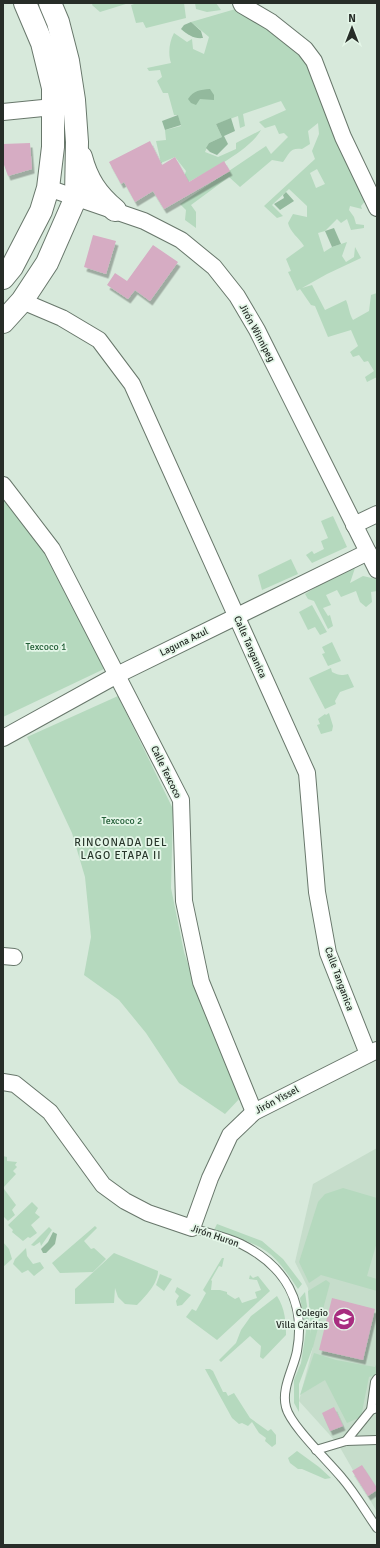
<svg xmlns="http://www.w3.org/2000/svg" width="380" height="1548" font-family="Signika,sans-serif">
<style>
.built{fill:#c6ddcb}
.green{fill:#b5d9be;fill-rule:evenodd}
.water{fill:#93b99d}
.building{fill:#d6acc3;filter:url(#shadow)}
.lines{fill:none;stroke-linecap:round;stroke-linejoin:round}
.lane-casing{stroke:#68776b;stroke-width:10}
.street-casing{stroke:#68776b;stroke-width:18}
.secondary-casing{stroke:#68776b;stroke-width:24}
.lane{stroke:#fff;stroke-width:8}
.street{stroke:#fff;stroke-width:16}
.secondary{stroke:#fff;stroke-width:22}
.labels{text-anchor:middle;dominant-baseline:central;stroke-width:3.5;stroke-linejoin:round;paint-order:stroke}
.street-label{font-size:10px;fill:#272d28;stroke:#e4f6e8}
.park-label{font-size:10px;fill:#245f38;stroke:#e4f6e8}
.poi-label{font-size:10px;fill:#272d28;stroke:#e4f6e8;text-anchor:end}
.neighbourhood-label{font-size:11px;letter-spacing:1px;fill:#27352a;stroke:#e4f6e8}
</style>
<defs>
<filter id="shadow"><feDropShadow dx="2.5" dy="4.5" stdDeviation="0" flood-color="#0004"/></filter>
</defs>
<rect width="100%" height="100%" fill="#d7e9db"/>
<path class="built" d="M 377,1148 L 377,1512 L 338,1444 L 299,1401 L 313,1347 L 308,1288 L 295,1262 L 313,1184 Z"/>
<g class="green">
<path d="M 93,3 L 129,3 L 100,12 L 92,5 Z"/>
<path d="M 137,3 L 184,3 L 186,18 L 146,28 L 143,22 L 136,23 L 131,5 Z"/>
<path d="M 195,3 L 216,3 L 221,10 L 207,12 L 196,9 Z"/>
<path d="M 239,8 L 285,41 L 305,60 L 366,200 L 361,206 L 362,209 L 350,206 L 349,210 L 354,217 L 356,224 L 364,225 L 364,228 L 351,230 L 347,219 L 341,223 L 337,219 L 325,231 L 318,233 L 324,252 L 332,247 L 347,242 L 342,256 L 346,262 L 354,257 L 355,247 L 361,258 L 327,274 L 302,288 L 312,285 L 325,310 L 346,300 C 349,307 349,313 353,320 L 369,311 L 371,295 L 377,293 L 377,377 L 367,382 L 365,377 L 374,371 L 368,361 L 364,362 L 359,355 L 353,357 L 350,352 L 358,346 L 351,330 L 328,337 L 315,306 L 311,305 L 300,289 L 297,291 L 288,272 L 291,271 L 286,259 L 304,246 C 299,238 290,232 288,223 L 293,214 L 307,217 L 307,206 L 289,189 L 272,205 L 283,216 L 277,218 L 264,206 L 315,159 L 312,151 L 319,134 L 318,123 L 308,131 L 310,144 L 302,149 C 290,147 289,154 283,162 L 272,160 L 240,187 L 229,177 L 191,205 L 196,212 L 196,228 L 185,220 L 186,210 L 180,204 L 266,146 L 271,154 L 288,137 L 284,133 L 279,134 L 275,125 L 265,128 L 259,122 L 286,110 L 281,101 L 243,114 L 245,126 L 240,128 L 238,116 L 216,124 L 222,137 L 209,143 L 205,152 L 218,157 L 236,149 L 236,143 L 261,130 C 249,151 208,171 187,183 L 184,177 L 186,171 L 175,157 L 161,163 L 156,141 L 166,140 L 165,130 L 181,126 L 178,115 L 174,115 L 168,93 L 163,93 L 157,81 L 162,77 L 160,70 L 149,71 L 147,68 L 171,63 C 168,54 169,42 174,33 L 187,42 L 192,39 L 193,49 L 204,54 L 209,37 L 191,22 ZM 317,169 L 325,184 L 316,188 L 310,173 Z"/>
<path d="M 3,495 L 31,528 L 64,583 L 104,669 L 3,717 Z"/>
<path d="M 333,516 L 347,547 L 312,563 L 306,555 L 312,551 L 314,554 L 324,549 L 321,541 L 328,538 L 321,521 Z"/>
<path d="M 291,559 L 298,574 L 262,590 L 258,575 Z"/>
<path d="M 355,568 L 350,583 L 363,576 L 376,579 L 377,582 L 377,591 L 371,592 L 372,602 L 366,607 L 360,602 L 356,591 L 341,597 L 337,590 L 326,595 L 331,605 L 323,608 L 328,616 L 330,615 L 333,626 L 328,629 L 314,601 L 308,599 L 305,594 L 326,581 Z"/>
<path d="M 312,605 L 327,632 L 320,635 L 315,627 L 308,630 L 299,612 Z"/>
<path d="M 332,642 L 341,661 L 328,666 L 322,654 L 325,653 L 322,647 Z"/>
<path d="M 331,668 L 332,672 C 338,675 341,676 348,674 L 354,687 L 340,692 L 335,701 L 336,704 L 325,709 L 309,678 Z"/>
<path d="M 118,696 L 173,809 L 171,888 L 184,952 L 201,1003 L 241,1097 L 225,1114 L 179,1083 L 146,1033 L 119,1000 L 84,975 L 91,937 L 85,877 L 72,833 L 27,737 Z"/>
<path d="M 329,713 L 333,726 L 332,731 L 321,734 L 317,725 L 320,724 L 318,719 L 325,714 L 326,715 Z"/>
<path d="M 3,1156 L 7,1157 L 7,1161 L 17,1162 L 15,1165 L 17,1167 L 13,1171 L 16,1174 L 3,1188 Z"/>
<path d="M 343,1188 L 377,1198 L 377,1242 L 367,1276 L 377,1279 L 377,1291 L 321,1275 L 309,1283 L 299,1262 L 318,1202 L 325,1194 Z"/>
<path d="M 4,1189 L 16,1205 L 12,1210 L 15,1215 L 8,1221 L 4,1217 L 3,1218 L 3,1190 Z"/>
<path d="M 32,1202 L 38,1208 L 35,1213 L 40,1217 L 31,1225 L 37,1233 L 30,1238 L 28,1237 L 23,1241 L 12,1232 L 13,1230 L 8,1225 Z"/>
<path d="M 217,1224 L 262,1241 L 283,1259 L 302,1284 L 298,1289 C 289,1276 279,1260 266,1251 C 251,1241 231,1236 214,1230 Z"/>
<path d="M 95,1226 L 97,1228 L 84,1241 L 91,1249 L 94,1248 L 106,1259 L 93,1272 L 60,1273 L 52,1263 Z"/>
<path d="M 49,1227 L 52,1230 L 41,1246 L 40,1242 L 34,1246 L 31,1245 Z"/>
<path d="M 3,1242 L 9,1249 L 12,1259 L 3,1267 Z"/>
<path d="M 26,1248 L 27,1256 L 33,1264 L 40,1262 L 44,1268 L 34,1276 L 28,1270 L 22,1273 L 13,1264 L 15,1259 Z"/>
<path d="M 114,1253 L 158,1271 C 158,1283 146,1296 137,1305 L 125,1304 L 118,1297 L 115,1288 L 114,1303 L 75,1304 L 75,1289 Z"/>
<path d="M 222,1258 L 224,1258 L 222,1267 L 219,1266 L 211,1280 L 212,1281 L 211,1290 L 220,1290 L 227,1292 L 227,1294 L 235,1299 L 239,1297 L 242,1303 L 257,1298 L 255,1292 L 261,1290 L 257,1280 L 249,1279 L 250,1275 L 253,1278 L 258,1276 L 270,1291 L 217,1340 L 186,1317 L 192,1309 L 196,1311 L 206,1293 L 203,1290 Z"/>
<path d="M 160,1274 L 172,1279 L 164,1291 L 156,1285 Z"/>
<path d="M 326,1280 L 330,1283 L 313,1347 L 299,1384 L 299,1412 L 294,1403 L 294,1380 L 301,1363 L 306,1331 L 300,1298 L 305,1292 L 311,1334 L 308,1291 Z"/>
<path d="M 177,1287 L 191,1295 L 182,1305 L 177,1306 L 176,1301 L 179,1296 L 175,1292 Z"/>
<path d="M 277,1296 C 285,1309 286,1321 286,1335 L 263,1359 L 260,1357 L 261,1346 L 250,1336 L 221,1362 L 219,1360 L 236,1343 L 241,1330 L 251,1316 Z"/>
<path d="M 314,1353 L 336,1360 L 375,1367 L 377,1362 L 377,1374 L 369,1377 L 361,1417 L 347,1423 L 325,1380 L 300,1395 Z"/>
<path d="M 205,1369 L 210,1369 L 213,1371 L 223,1392 L 226,1392 L 228,1396 L 234,1393 L 250,1418 L 268,1431 L 271,1429 L 276,1435 L 276,1444 L 272,1447 L 265,1441 L 266,1438 L 259,1433 L 252,1422 L 248,1426 L 242,1423 L 239,1424 L 232,1418 Z"/>
<path d="M 297,1451 L 319,1467 L 331,1478 L 325,1479 L 302,1469 L 298,1469 L 290,1463 L 288,1458 Z"/>
</g>
<g class="water">
<path d="M 191,22 L 201,31 L 203,38 C 194,39 188,35 181,29 L 184,25 Z"/>
<path d="M 210,89 L 214,95 L 214,100 L 200,99 L 196,105 L 191,103 L 188,99 C 194,90 200,90 210,89 Z"/>
<path d="M 178,115 L 181,125 L 165,130 L 162,121 Z"/>
<path d="M 231,118 L 235,131 L 224,136 L 228,144 L 217,155 L 210,152 L 206,148 L 209,143 L 222,137 L 216,124 Z"/>
<path d="M 286,192 L 294,201 L 280,210 L 274,204 L 284,198 L 283,195 Z"/>
<path d="M 334,228 L 341,244 L 332,247 L 325,231 Z"/>
<path d="M 53,1232 L 57,1234 L 55,1244 L 46,1253 L 43,1253 L 41,1249 L 48,1242 Z"/>
</g>
<g class="building">
<path d="M 150,141 L 162,165 L 175,157 L 189,182 L 224,161 L 230,171 L 164,209 L 153,191 L 135,202 L 124,182 L 121,184 L 109,162 Z"/>
<path d="M 30,143 L 32,169 L 8,176 L 3,162 L 3,144 Z"/>
<path d="M 93,235 L 116,241 L 106,274 L 84,267 Z"/>
<path d="M 153,245 L 178,262 L 150,301 L 135,290 L 128,299 L 107,285 L 115,273 L 127,281 Z"/>
<path d="M 332,1298 L 375,1309 L 363,1360 L 319,1350 Z"/>
<path d="M 334,1407 L 343,1426 L 330,1431 L 322,1413 Z"/>
<path d="M 362,1465 L 377,1488 L 377,1490 L 368,1496 L 352,1471 Z"/>
</g>
<g class="lines">
<g class="lane-casing">
<g id="lane">
<path d="M 192,1228 C 208,1233 227,1237 241,1244 C 285,1266 306,1302 297,1351 C 294,1368 281,1388 286,1407 C 290,1425 329,1462 342,1478 C 355,1493 365,1511 377,1528"/>
<path d="M 371,1410 L 375,1382 L 377,1379"/>
<path d="M 346,1441 L 371,1410 L 377,1408"/>
<path d="M 316,1450 L 346,1441 L 377,1440"/>
</g>
</g>
<g class="street-casing">
<g id="street">
<path d="M 241,3 L 242,5 L 271,22 L 305,49 L 314,61 L 343,137 L 377,208"/>
<path d="M 3,112 L 53,107"/>
<path d="M 48,188 L 144,221 L 181,240 L 214,267 L 237,296 L 257,330 L 377,570"/>
<path d="M 22,301 L 62,318 L 99,340 L 132,384 L 307,773 L 317,892 L 328,953 L 368,1054"/>
<path d="M 3,485 L 52,549 L 181,800 L 184,901 L 201,982 L 254,1112"/>
<path d="M 354,525 L 377,514"/>
<path d="M 3,738 L 117,675 L 368,552"/>
<path d="M 3,956 L 14,957"/>
<path d="M 3,1082 L 15,1084 L 50,1112 L 103,1185 L 125,1201 L 148,1213 L 192,1228 L 210,1178 L 230,1135 L 254,1112 L 377,1050"/>
</g>
</g>
<g class="secondary-casing">
<g id="secondary">
<path d="M 81,157 C 87,180 97,195 115,210"/>
<path d="M 3,278 L 12,267 L 41,211 L 48,188 L 53,147 L 53,88 L 42,43 L 25,3"/>
<path d="M 3,322 L 22,301 L 47,263 L 76,197 L 77,142 L 74,100 L 68,61 L 58,22 L 50,3"/>
</g>
</g>
<use href="#lane" class="lane"/>
<use href="#street" class="street"/>
<use href="#secondary" class="secondary"/>
</g>
<defs>
<g id="school-disc" transform="scale(1.15)"><circle r="9.5" fill="#a82d80" stroke="#e4f6e8"/><path d="M0-5L7-2L0 1L-7-2ZM-4 1L0 2.5L4 1V4Q0 6-4 4Z" fill="#fff"/></g>
</defs>
<g fill-rule="evenodd">
<use href="#school-disc" x="344" y="1319"/>
</g>
<g class="labels">
<g class="street-label">
<text transform="translate(257 333) rotate(62)">Jirón Winnipeg</text>
<text transform="translate(184 642) rotate(-26)">Laguna Azul</text>
<text transform="translate(250 647) rotate(66)">Calle Tanganica</text>
<text transform="translate(166 772) rotate(64)">Calle Texcoco</text>
<text transform="translate(339 979) rotate(70)">Calle Tanganica</text>
<text transform="translate(277 1100) rotate(-28)">Jirón Yissel</text>
<text transform="translate(215 1236) rotate(19)">Jirón Huron</text>
</g>
<g class="park-label">
<text x="46" y="647">Texcoco 1</text>
<text x="122" y="821">Texcoco 2</text>
</g>
<g class="poi-label">
<text x="328" y="1313">Colegio<tspan x="328" dy="12">Villa Cáritas</tspan></text>
</g>
<g class="neighbourhood-label">
<text x="121" y="842">RINCONADA DEL<tspan x="121" dy="13">LAGO ETAPA II</tspan></text>
</g>
</g>
<rect width="380" height="1548" fill="none" stroke="#272d28" stroke-width="8"/>
<g transform="translate(352 28)" stroke="#e4f6e8" stroke-width="3" paint-order="stroke">
<path d="M0-3L7 15L0 10L-7 15Z" fill="#272d28"/>
<text y="-6" font-size="11" font-weight="bold" text-anchor="middle" fill="#272d28">N</text>
</g>
</svg>
